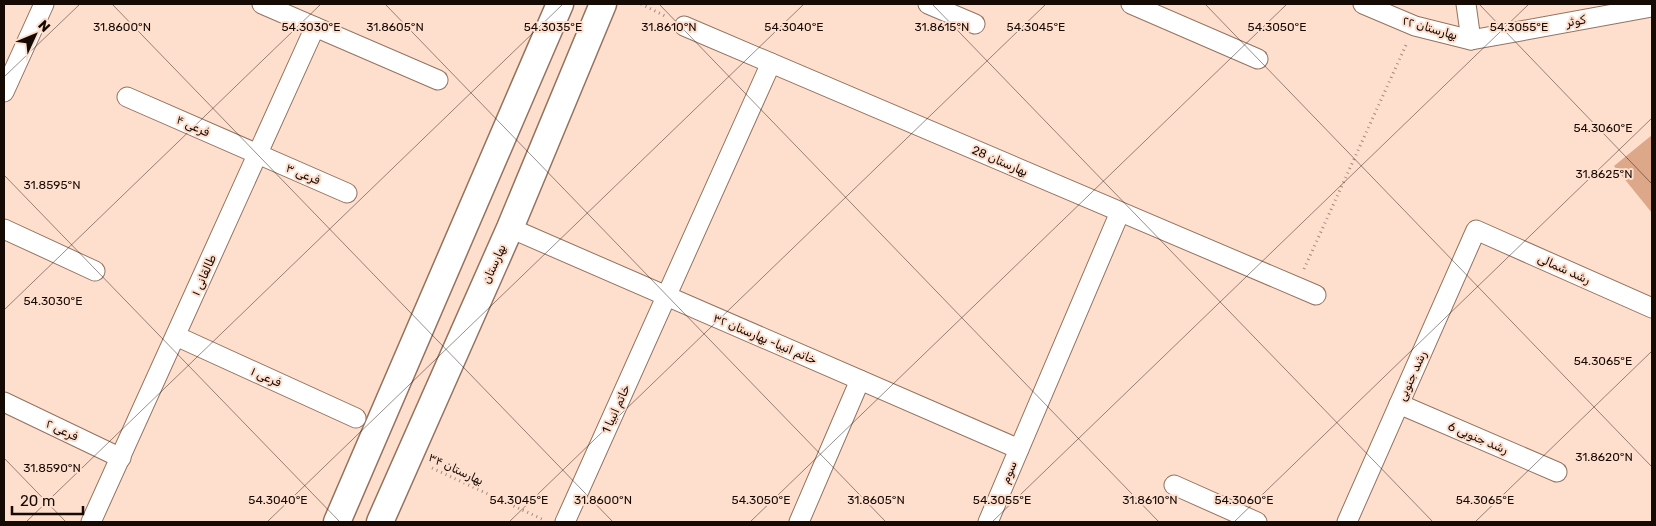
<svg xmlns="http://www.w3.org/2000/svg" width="1656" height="526" font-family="Rubik,'Noto Naskh Arabic',sans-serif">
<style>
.green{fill:#dca889}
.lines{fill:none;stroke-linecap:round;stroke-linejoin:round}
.street-casing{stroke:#94725e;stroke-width:21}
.secondary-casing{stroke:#94725e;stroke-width:29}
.path{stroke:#a28b7d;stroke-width:3;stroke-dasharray:1 4;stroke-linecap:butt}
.street{stroke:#fff;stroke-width:19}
.secondary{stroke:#fff;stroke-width:26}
.ticks{fill:none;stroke:#160a04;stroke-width:1;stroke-opacity:0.45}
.labels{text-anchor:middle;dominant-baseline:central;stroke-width:4;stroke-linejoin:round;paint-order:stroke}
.street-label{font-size:12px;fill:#160a04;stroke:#fedfcd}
.ticks-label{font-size:12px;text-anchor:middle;fill:#160a04;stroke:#fedfcd;stroke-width:4;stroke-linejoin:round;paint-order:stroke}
</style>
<rect width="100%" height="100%" fill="#fedfcd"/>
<path class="green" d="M 1652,135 L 1652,213 L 1614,166 Z"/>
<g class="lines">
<g class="street-casing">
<g id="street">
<path d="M 262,4 L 438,80"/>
<path d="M 928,4 L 975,24"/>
<path d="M 1131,4 L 1258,59"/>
<path d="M 1363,4 L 1415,26 L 1471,40 L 1652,7"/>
<path d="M 1466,4 L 1471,40"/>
<path d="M 684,26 L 1316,295"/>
<path d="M 4,92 L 44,4"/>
<path d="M 127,97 L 347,193"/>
<path d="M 510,228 L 1019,449"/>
<path d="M 4,229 L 95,271"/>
<path d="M 176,336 L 356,418"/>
<path d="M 4,402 L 121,458"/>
<path d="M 1399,404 L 1557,472"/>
<path d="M 1174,485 L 1257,522"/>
<path d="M 91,522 L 315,27"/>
<path d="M 565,522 L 771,63"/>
<path d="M 799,522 L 860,380"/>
<path d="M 988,522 L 1120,212"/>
<path d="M 1347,522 L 1476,230 L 1652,308"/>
</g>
</g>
<g class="secondary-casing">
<g id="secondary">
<path d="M 337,522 L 560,4"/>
<path d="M 380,522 L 510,228 L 603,4"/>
</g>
</g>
<g class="path">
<path d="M 641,4 L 665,16"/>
<path d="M 1304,269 L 1406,45"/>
<path d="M 432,468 L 544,520"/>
</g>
<use href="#street" class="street"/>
<use href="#secondary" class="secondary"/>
</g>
<path class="ticks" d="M 112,4 L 613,522M 385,4 L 886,522M 659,4 L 1159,522M 932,4 L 1433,522M 1205,4 L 1652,467M 1479,4 L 1652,184M 4,77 L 80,4M 4,175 L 340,522M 4,310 L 321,4M 4,458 L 66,522M 26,522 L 563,4M 267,522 L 804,4M 509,522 L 1046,4M 750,522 L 1287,4M 992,522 L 1529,4M 1234,522 L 1652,118M 1475,522 L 1652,351"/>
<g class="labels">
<g class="street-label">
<text transform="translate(1576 21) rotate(-10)">کوثر</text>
<text transform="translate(1430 28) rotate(16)">بهارستان ۲۲</text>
<text transform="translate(193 126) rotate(24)">فرعی ۴</text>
<text transform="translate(1000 161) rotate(23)">بهارستان 28</text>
<text transform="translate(303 174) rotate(23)">فرعی ۳</text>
<text transform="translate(494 264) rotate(-66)">بهارستان</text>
<text transform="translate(1564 269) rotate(24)">رشد شمالی</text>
<text transform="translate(204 275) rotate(-66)">طالقانی ۱</text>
<text transform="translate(765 339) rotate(23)">خاتم انبیا- بهارستان ۳۲</text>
<text transform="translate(1412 376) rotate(-66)">رشد جنوبی</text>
<text transform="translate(266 377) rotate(24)">فرعی ۱</text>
<text transform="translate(616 409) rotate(-66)">خاتم انبیا 1</text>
<text transform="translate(62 430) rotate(26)">فرعی ۲</text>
<text transform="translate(1478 438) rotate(23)">رشد جنوبی 6</text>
<text transform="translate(456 469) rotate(25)">بهارستان ۳۴</text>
<text transform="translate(1009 472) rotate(-67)">سوم</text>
</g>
</g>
<g class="ticks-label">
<text x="311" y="31">54.3030°E</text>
<text x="553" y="31">54.3035°E</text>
<text x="794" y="31">54.3040°E</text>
<text x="1036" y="31">54.3045°E</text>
<text x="1277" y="31">54.3050°E</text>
<text x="1519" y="31">54.3055°E</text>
<text x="122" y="31">31.8600°N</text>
<text x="395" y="31">31.8605°N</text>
<text x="669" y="31">31.8610°N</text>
<text x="942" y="31">31.8615°N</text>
<text x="1603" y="132">54.3060°E</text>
<text x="1604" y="178">31.8625°N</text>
<text x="52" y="189">31.8595°N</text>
<text x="53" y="305">54.3030°E</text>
<text x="1603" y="365">54.3065°E</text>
<text x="1604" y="461">31.8620°N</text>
<text x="52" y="472">31.8590°N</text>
<text x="603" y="504">31.8600°N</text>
<text x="876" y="504">31.8605°N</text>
<text x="1150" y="504">31.8610°N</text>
<text x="278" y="504">54.3040°E</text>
<text x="519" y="504">54.3045°E</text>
<text x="761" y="504">54.3050°E</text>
<text x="1002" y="504">54.3055°E</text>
<text x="1244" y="504">54.3060°E</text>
<text x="1485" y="504">54.3065°E</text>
</g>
<rect width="1656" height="526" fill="none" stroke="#160a04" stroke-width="10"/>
<g transform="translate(35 35) rotate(46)" stroke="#fedfcd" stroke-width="4" paint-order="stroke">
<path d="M0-4L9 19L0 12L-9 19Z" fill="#160a04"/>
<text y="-8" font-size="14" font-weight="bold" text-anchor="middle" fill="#160a04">N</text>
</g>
<path d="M12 506v8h71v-8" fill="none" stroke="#160a04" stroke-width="2.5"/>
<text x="20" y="506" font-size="15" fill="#160a04" stroke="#fedfcd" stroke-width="4" paint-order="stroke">20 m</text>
</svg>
